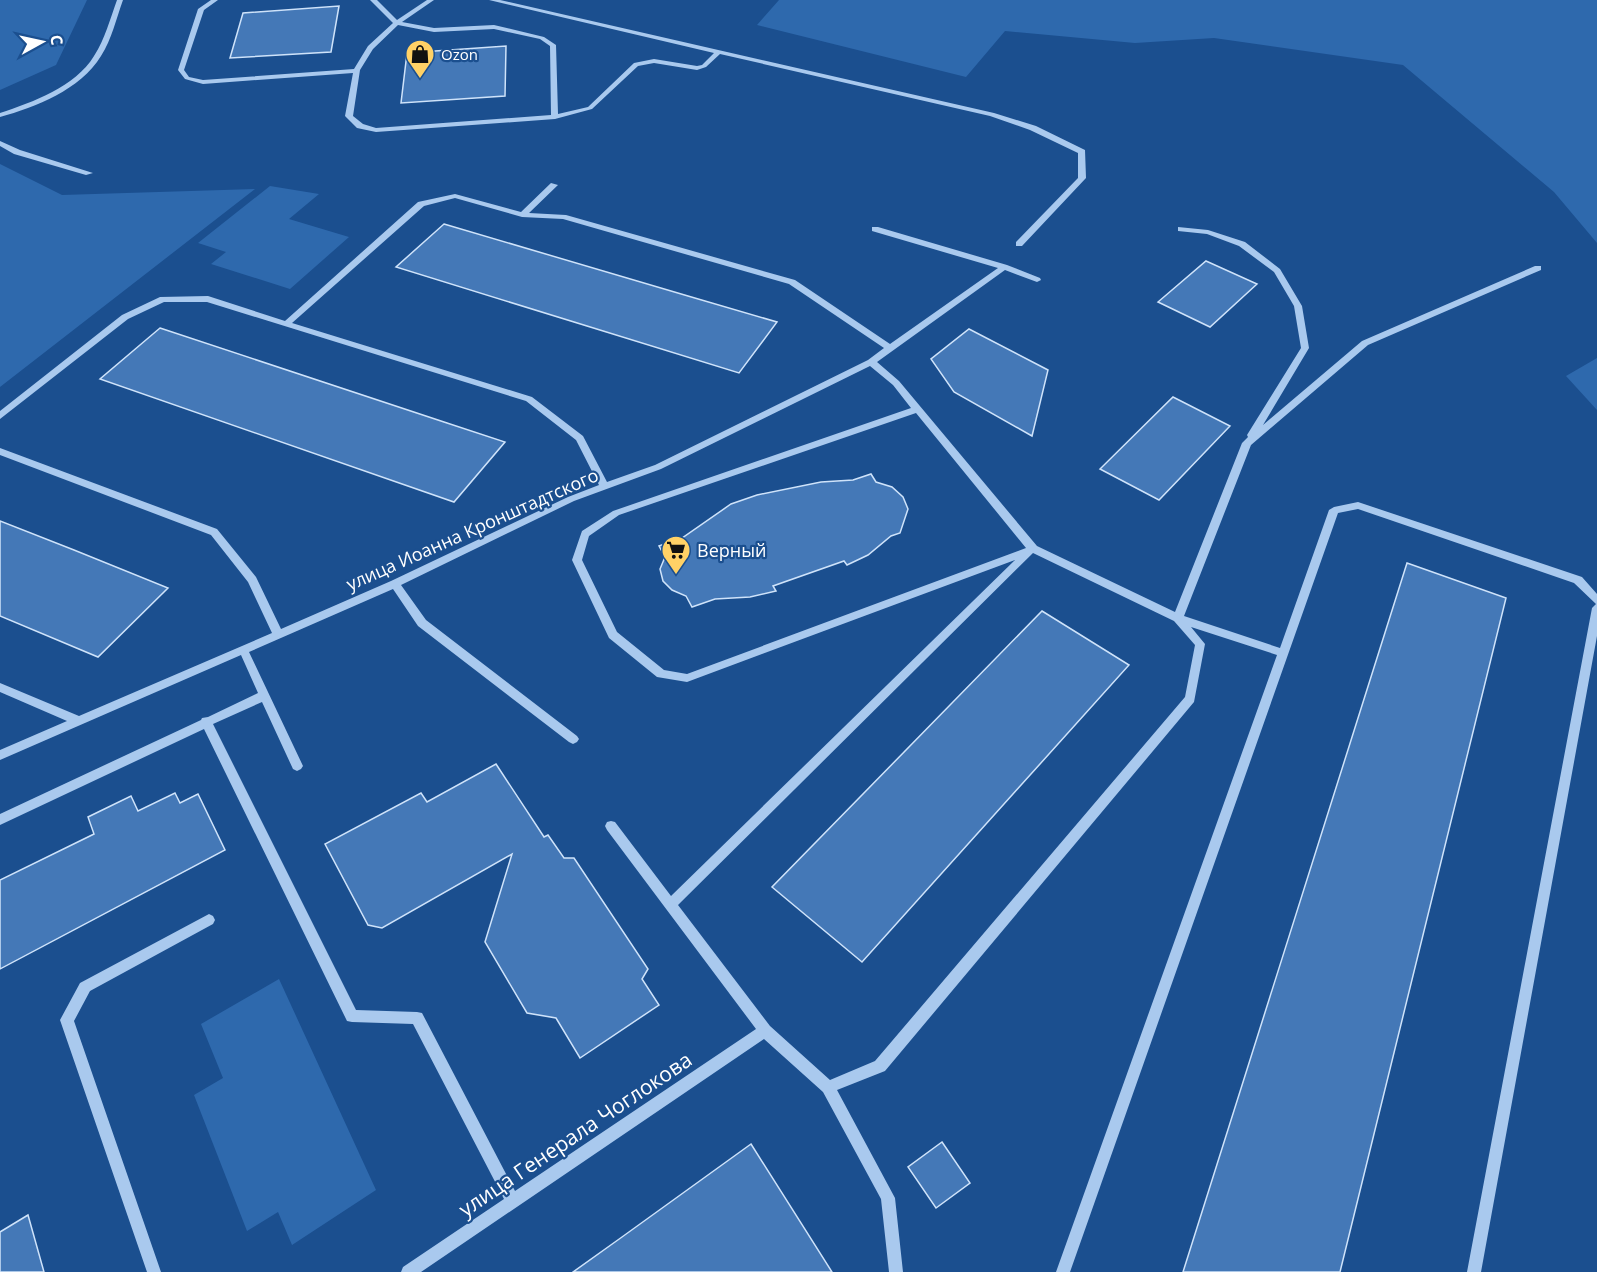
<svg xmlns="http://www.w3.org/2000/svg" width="1597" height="1272" font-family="'Open Sans',sans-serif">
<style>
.green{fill:#2e69ad}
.building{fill:#4478b7;stroke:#cfe3fa;stroke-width:1.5}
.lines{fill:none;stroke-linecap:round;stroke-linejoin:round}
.minor{fill:#a9c9ee;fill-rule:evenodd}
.labels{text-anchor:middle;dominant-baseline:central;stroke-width:4.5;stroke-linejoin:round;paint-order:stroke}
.far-poi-label{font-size:15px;fill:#fff;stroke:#1b4f8f;text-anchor:start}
.street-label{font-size:18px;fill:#fff;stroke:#1b4f8f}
.poi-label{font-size:18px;fill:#fff;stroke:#1b4f8f;text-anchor:start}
.near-street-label{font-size:21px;fill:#fff;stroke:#1b4f8f}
</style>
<rect width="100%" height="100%" fill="#1b4f8f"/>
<g class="green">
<path d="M 0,0 L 87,0 L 56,65 L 0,90 Z"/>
<path d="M 779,0 L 1597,0 L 1597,243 L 1554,192 L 1403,65 L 1214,38 L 1135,43 L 1005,31 L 966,77 L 757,25 Z"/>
<path d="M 0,164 L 62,195 L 255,189 L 0,387 Z"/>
<path d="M 270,186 L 319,194 L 289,219 L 349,237 L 290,289 L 211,264 L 226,252 L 198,243 Z"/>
<path d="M 1597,358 L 1597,410 L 1566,376 Z"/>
<path d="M 279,979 L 376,1190 L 292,1245 L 278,1212 L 247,1231 L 194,1095 L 223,1078 L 201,1024 Z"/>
</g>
<g class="building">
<path d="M 339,6 L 331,52 L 230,58 L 243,13 Z"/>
<path d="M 506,46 L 505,96 L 401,103 L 407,53 Z"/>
<path d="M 444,224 L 688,296 L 777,322 L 739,373 L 396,267 Z"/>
<path d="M 1206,261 L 1257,284 L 1210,327 L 1158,302 Z"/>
<path d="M 160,328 L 444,422 L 505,442 L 454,502 L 100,379 Z"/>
<path d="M 969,329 L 1048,370 L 1032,436 L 954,392 L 931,359 Z"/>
<path d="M 1173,397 L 1230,426 L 1159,500 L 1100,469 Z"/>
<path d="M 871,474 L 876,482 L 892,487 L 903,497 L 908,509 L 900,533 L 891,536 L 868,555 L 847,565 L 844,561 L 773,586 L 776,591 L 750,597 L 715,599 L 692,607 L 686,596 L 672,590 L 663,581 L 660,569 L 665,557 L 659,546 L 682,538 L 731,504 L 757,495 L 821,482 L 853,480 Z"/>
<path d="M 0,521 L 74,550 L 168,588 L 98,657 L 0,616 Z"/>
<path d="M 1407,563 L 1506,598 L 1340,1272 L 1183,1272 Z"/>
<path d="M 1042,611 L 1129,665 L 862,962 L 772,887 Z"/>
<path d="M 496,764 L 544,837 L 548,835 L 564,858 L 574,858 L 648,969 L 642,979 L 659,1005 L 580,1058 L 556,1018 L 527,1013 L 485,942 L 512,854 L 382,928 L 368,925 L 325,844 L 421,793 L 427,802 Z"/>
<path d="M 175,793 L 180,803 L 198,794 L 225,850 L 0,969 L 0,880 L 94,834 L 88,817 L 131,796 L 138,811 Z"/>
<path d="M 942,1142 L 970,1183 L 936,1208 L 908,1167 Z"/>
<path d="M 751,1144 L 832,1272 L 573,1272 L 622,1237 Z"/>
<path d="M 28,1215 L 44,1272 L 0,1272 L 0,1232 Z"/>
</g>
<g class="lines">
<g class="minor">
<path d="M 117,0 L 123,0 C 116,19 112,39 101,56 C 80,90 36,107 0,117 L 0,113 C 33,102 75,87 94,56 C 105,39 110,19 117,0 Z"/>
<path d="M 211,0 L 218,0 L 204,10 L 184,70 L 189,77 L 203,80 L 354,69 L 368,46 L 393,23 L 370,0 L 377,0 L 397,20 L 427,0 L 434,0 L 402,22 L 434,28 L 494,25 L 544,37 L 556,45 L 558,114 L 588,107 L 634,63 L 654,59 L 697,66 L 702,65 L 714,53 L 489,0 L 500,0 L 994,113 L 1036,126 L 1085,150 L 1086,178 L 1022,246 L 1016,246 L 1016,242 L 1078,178 L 1078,153 L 1030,130 L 990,116 L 720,54 L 706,67 L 697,70 L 654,63 L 638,66 L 592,109 L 555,119 L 376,132 L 357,128 L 345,116 L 353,73 L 203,84 L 185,79 L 178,70 L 198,9 ZM 398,25 L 434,32 L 494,29 L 540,39 L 550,46 L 551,115 L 376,128 L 363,124 L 353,116 L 360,70 L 373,49 Z"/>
<path d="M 0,141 L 20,150 L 93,173 L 86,175 L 14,154 L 0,146 Z"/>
<path d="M 551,183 L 558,185 L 529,213 L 566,215 L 795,280 L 890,344 L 998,268 L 872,231 L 872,227 L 878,227 L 1007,265 L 1040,278 L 1041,280 L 1037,282 L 1005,270 L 877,362 L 899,381 L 1037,546 L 1175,612 L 1242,443 L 1248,437 L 1247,435 L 1301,348 L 1294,306 L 1274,272 L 1239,246 L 1207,234 L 1178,231 L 1178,227 L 1208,230 L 1245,242 L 1280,269 L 1302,306 L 1309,348 L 1263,425 L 1362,341 L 1535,266 L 1541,266 L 1541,270 L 1368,345 L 1251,445 L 1184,616 L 1280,648 L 1329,510 L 1334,507 L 1358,502 L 1582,577 L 1597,594 L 1597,636 L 1481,1272 L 1467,1272 L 1592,608 L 1596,604 L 1574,583 L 1358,509 L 1338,513 L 1070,1272 L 1056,1272 L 1277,655 L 1191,627 L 1205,644 L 1194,702 L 885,1071 L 837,1090 L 895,1198 L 903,1272 L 889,1272 L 881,1199 L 823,1092 L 764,1039 L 421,1272 L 401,1272 L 403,1267 L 504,1199 L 413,1024 L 352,1022 L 347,1021 L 204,729 L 0,825 L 0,814 L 201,720 L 202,718 L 208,717 L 258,693 L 241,655 L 0,760 L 0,750 L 67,721 L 0,692 L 0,683 L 79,716 L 272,633 L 248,582 L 211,535 L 0,455 L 0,448 L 217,529 L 256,577 L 281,629 L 391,581 L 568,497 L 599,485 L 576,440 L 526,401 L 207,302 L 164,302 L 128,319 L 0,419 L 0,411 L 122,315 L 160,297 L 208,296 L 285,321 L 418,202 L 455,194 L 521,212 ZM 455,198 L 522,217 L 563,219 L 789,284 L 884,348 L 868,360 L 655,465 L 607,482 L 583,436 L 532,397 L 292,323 L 424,206 ZM 870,366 L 893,385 L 911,408 L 613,511 L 582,531 L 572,560 L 609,638 L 657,677 L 687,682 L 1015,560 L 671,896 L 615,822 L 611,821 L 607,822 L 605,826 L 607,830 L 756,1029 L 515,1191 L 422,1013 L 417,1012 L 356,1010 L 213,724 L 262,702 L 293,769 L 297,771 L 301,769 L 303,766 L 249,652 L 393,589 L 418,626 L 569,742 L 573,744 L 577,742 L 579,739 L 577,736 L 426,620 L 401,585 L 574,501 L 661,469 ZM 916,413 L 1026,548 L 687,674 L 664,670 L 617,632 L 582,560 L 589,536 L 619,515 ZM 1033,553 L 1174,621 L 1195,645 L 1185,697 L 875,1061 L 830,1080 L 770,1026 L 678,905 Z"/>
<path d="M 209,914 L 213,916 L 215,920 L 213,924 L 90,991 L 74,1021 L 161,1272 L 147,1272 L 60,1020 L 80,983 Z"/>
</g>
</g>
<defs>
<g id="shop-pin" transform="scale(1.5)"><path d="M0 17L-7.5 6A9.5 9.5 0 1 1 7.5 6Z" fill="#ffd166" stroke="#1b4f8f"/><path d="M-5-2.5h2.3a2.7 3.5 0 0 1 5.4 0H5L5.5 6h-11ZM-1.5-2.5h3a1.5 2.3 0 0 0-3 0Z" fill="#111"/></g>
<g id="supermarket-pin" transform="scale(1.5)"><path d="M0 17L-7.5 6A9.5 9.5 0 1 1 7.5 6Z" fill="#ffd166" stroke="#1b4f8f"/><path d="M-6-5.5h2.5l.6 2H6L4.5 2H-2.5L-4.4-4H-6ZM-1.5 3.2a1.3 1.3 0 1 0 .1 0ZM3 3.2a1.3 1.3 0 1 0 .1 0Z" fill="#111"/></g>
</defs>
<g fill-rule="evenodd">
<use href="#shop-pin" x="420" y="54"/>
<use href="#supermarket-pin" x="676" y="550"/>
</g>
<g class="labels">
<g class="far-poi-label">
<text x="441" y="54">Ozon</text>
</g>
<g class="street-label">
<text transform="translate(472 529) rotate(-24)">улица Иоанна Кронштадтского</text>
</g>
<g class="poi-label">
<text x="697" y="550">Верный</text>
</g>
<g class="near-street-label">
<text transform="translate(575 1134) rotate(-34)">улица Генерала Чоглокова</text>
</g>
</g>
<g transform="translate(42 42) rotate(82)" stroke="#1b4f8f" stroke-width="4.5" paint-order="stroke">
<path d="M0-4.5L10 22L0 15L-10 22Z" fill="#ffffff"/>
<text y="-9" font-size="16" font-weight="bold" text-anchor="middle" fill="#ffffff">С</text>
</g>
</svg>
